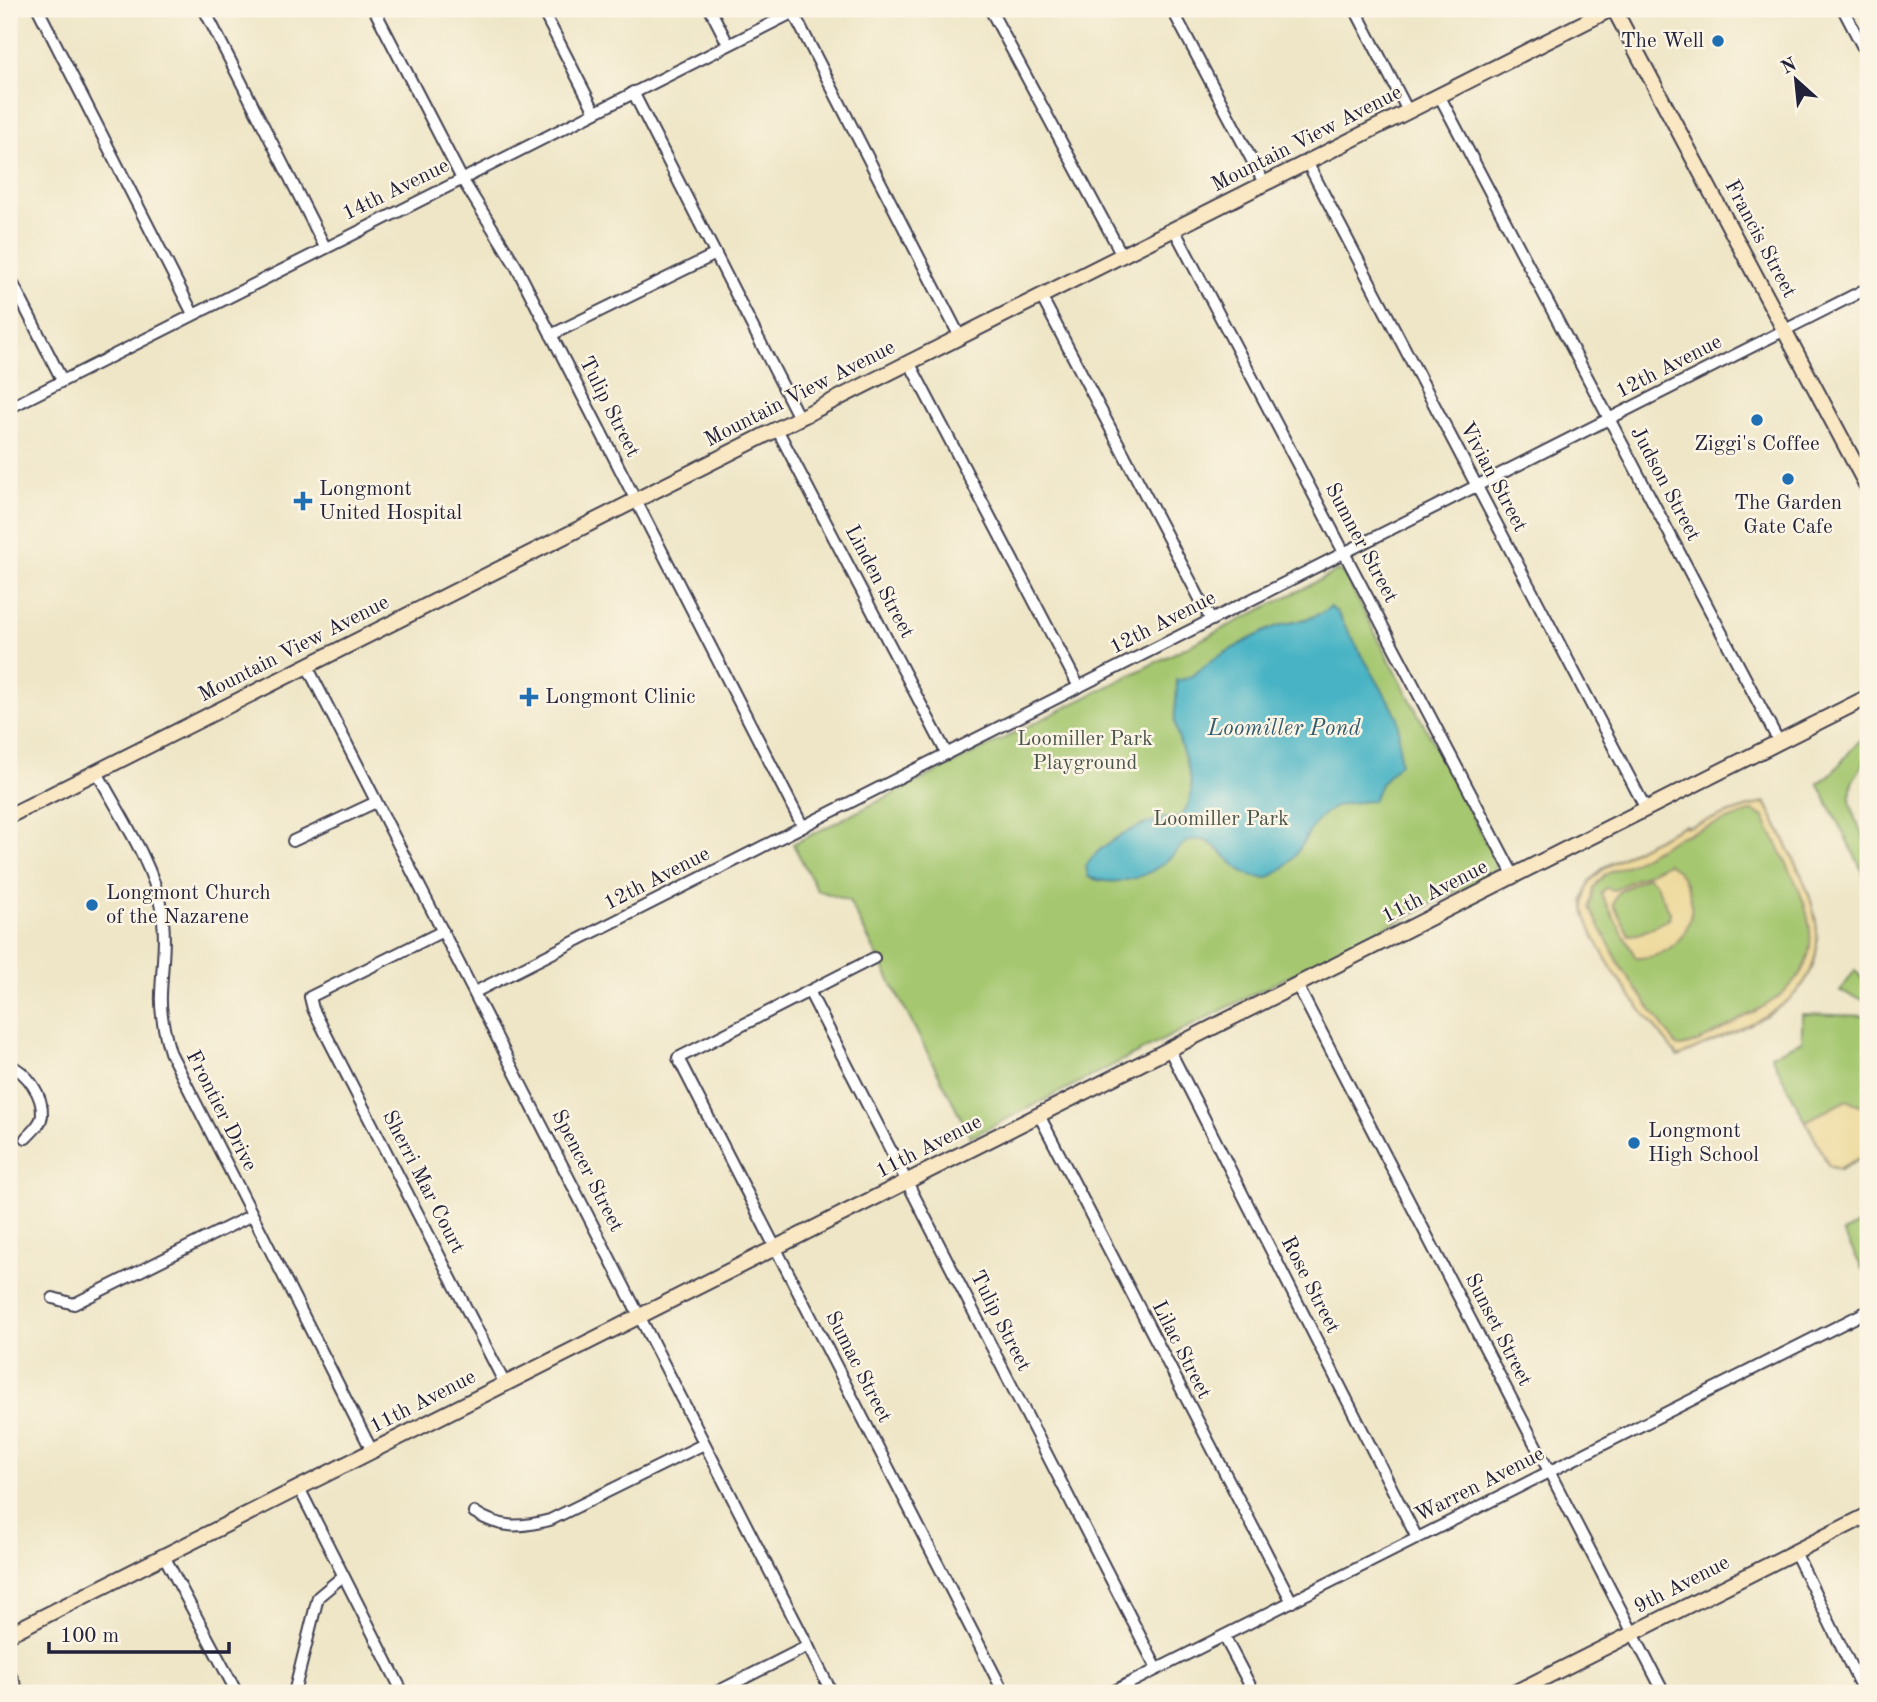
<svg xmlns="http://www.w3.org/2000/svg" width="1877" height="1702" font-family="'Old Standard TT',serif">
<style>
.green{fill:#a5c770;stroke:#647456;stroke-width:2}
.sand{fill:#eeda9e;stroke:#887e6c;stroke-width:2;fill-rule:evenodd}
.water{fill:#47b3c4;stroke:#346a80;stroke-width:2}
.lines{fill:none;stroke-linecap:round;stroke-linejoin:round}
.street-casing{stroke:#413f50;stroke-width:14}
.secondary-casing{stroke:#413f50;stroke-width:18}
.street{stroke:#fff;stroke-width:10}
.secondary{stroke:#fae7c3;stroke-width:14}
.poi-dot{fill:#1f6fb2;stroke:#fcf5e5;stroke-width:2.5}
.labels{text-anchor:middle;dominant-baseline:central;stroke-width:5;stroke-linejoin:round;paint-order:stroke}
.poi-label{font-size:21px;fill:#22223b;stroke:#fcf5e5;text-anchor:start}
.street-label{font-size:21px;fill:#22223b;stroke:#fcf5e5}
.park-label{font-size:21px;fill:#49544b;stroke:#fcf5e5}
.water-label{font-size:23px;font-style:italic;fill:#315c72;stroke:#fcf5e5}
</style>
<rect width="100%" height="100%" fill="#fcf5e5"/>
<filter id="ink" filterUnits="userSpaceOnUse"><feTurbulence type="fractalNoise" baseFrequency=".0143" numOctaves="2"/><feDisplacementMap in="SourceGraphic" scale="14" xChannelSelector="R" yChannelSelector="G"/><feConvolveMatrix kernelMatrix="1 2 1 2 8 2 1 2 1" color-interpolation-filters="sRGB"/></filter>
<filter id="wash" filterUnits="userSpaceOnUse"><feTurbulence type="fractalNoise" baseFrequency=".00686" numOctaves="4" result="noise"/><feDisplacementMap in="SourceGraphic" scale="28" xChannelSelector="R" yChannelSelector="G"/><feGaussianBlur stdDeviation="1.57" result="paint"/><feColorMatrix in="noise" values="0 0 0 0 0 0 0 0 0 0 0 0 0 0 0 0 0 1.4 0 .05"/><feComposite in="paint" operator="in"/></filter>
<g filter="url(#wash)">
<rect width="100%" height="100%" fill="#efe6c7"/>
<g class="green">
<path d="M 1338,571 L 1344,574 L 1496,861 L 1495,872 L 971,1137 L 849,901 L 817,890 L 793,844 Z"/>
<path d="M 1868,734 L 1868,756 L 1852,782 L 1850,800 L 1855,819 L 1868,845 L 1868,882 L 1818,783 C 1840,772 1847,748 1868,734 Z"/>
<path d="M 1765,802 C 1795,865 1858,953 1779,1007 C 1749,1028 1711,1041 1678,1057 L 1614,971 L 1583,901 L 1591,880 L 1604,867 L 1685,825 L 1687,827 Z"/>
<path d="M 1855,970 L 1868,986 L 1868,1001 L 1840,992 Z"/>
<path d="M 1802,1014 L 1868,1016 L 1868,1155 L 1840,1170 L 1829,1166 L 1771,1055 L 1802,1041 Z"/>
<path d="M 1861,1223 L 1868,1237 L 1868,1267 L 1863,1270 L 1843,1232 Z"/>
</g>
<g class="sand">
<path d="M 1765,802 C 1795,865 1858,953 1779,1007 C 1749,1028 1711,1041 1678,1057 C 1645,1014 1601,965 1585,913 C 1582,903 1586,890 1590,882 C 1599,866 1668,833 1685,825 L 1687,827 ZM 1753,811 L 1763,816 C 1802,897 1854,964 1746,1016 C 1727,1026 1699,1046 1678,1047 L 1622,969 L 1590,908 L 1594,887 L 1604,875 L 1630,864 L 1676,838 Z"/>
<path d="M 1668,863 C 1712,894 1690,959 1636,958 L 1601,894 L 1606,888 L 1614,890 ZM 1648,876 L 1655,883 L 1670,912 L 1669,919 L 1639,934 L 1629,935 L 1613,904 L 1618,892 Z"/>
<path d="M 1847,1100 L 1868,1108 L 1868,1154 L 1838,1169 L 1829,1166 L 1806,1121 Z"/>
</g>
<path class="water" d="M 1330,607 L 1337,612 L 1398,717 L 1400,763 L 1379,786 L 1373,801 C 1359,802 1342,802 1330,810 C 1302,827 1304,863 1267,878 C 1229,879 1223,836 1193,840 C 1184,841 1179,850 1172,856 C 1149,878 1118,888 1088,877 L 1086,866 C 1098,843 1152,815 1178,818 C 1207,792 1180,755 1175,724 C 1173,709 1179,694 1176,680 C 1190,682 1205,664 1217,657 C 1234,648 1252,637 1270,629 C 1289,621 1314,621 1330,607 Z"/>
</g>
<g filter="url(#ink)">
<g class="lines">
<g class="street-casing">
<g id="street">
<path d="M 38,9 L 193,314"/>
<path d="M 204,9 L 325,247"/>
<path d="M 374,9 L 462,179 L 516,266 L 803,827"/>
<path d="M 542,9 L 595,112"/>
<path d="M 710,9 L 728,44"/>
<path d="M 990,9 L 1122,255"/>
<path d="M 1172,9 L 1264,183"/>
<path d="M 1355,9 L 1408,111"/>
<path d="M 1843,9 L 1868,57"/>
<path d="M 793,12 L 960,337"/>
<path d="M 633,92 L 799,418"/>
<path d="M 1439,95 L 1779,742"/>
<path d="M 1307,162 L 1646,809"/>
<path d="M 1174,229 L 1514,876"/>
<path d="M 9,276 L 62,380"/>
<path d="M 1041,296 L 1211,620"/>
<path d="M 551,335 L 716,254"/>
<path d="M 909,362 L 1079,687"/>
<path d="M 9,408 L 800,9"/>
<path d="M 777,429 L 947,754"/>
<path d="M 307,666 L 832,1693"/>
<path d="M 97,772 C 119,814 152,861 161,908 C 167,936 162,965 161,994 C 160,1014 164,1032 170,1052 L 372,1451"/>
<path d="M 293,841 L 376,802"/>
<path d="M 443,931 L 310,997 L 313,1009 L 505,1384"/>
<path d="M 874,958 L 678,1058 L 1004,1693"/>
<path d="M 1297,985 L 1664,1693"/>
<path d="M 809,991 L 1157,1669"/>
<path d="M 475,992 L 1868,288"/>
<path d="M 1169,1049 L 1417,1538"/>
<path d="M 9,1065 C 27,1072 43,1095 42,1115 C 41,1125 32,1131 26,1138"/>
<path d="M 1039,1115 L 1292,1602"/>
<path d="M 53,1298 L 74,1304 L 252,1215"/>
<path d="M 299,1488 L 403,1693"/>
<path d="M 474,1512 C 501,1529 519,1528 550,1520 L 704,1444"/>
<path d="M 1795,1552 L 1864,1693"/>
<path d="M 164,1556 L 237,1693"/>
<path d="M 1224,1636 L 1254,1693"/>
<path d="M 294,1693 L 318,1597 L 343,1576"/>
<path d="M 715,1693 L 808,1646"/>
<path d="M 1110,1693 L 1868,1311"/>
</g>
</g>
<g class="secondary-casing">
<g id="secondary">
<path d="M 1614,9 L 1868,488"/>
<path d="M 9,816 L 1611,9"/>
<path d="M 9,1634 L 1868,697"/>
<path d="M 9,1677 L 17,1693"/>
<path d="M 1514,1693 L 1868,1515"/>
</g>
</g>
<use href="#street" class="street"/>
<use href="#secondary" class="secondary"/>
</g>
</g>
<g class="poi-dot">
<circle cx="1718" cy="41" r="7"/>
<circle cx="1757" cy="420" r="7"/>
<circle cx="1788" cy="479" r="7"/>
<path d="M299.5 490.5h7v7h7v7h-7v7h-7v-7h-7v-7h7z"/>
<path d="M525.5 686.5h7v7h7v7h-7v7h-7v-7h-7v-7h7z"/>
<circle cx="92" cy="905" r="7"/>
<circle cx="1634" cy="1143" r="7"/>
</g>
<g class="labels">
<g class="poi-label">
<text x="1704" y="41" text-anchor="end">The Well</text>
<text x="1757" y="444" text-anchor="middle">Ziggi's Coffee</text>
<text x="319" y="489">Longmont<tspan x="319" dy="24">United Hospital</tspan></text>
<text x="1788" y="503" text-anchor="middle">The Garden<tspan x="1788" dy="24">Gate Cafe</tspan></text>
<text x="545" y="697">Longmont Clinic</text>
<text x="106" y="893">Longmont Church<tspan x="106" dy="24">of the Nazarene</tspan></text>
<text x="1648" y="1131">Longmont<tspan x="1648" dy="24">High School</tspan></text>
</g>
<g class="street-label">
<text transform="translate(1307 139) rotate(-27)">Mountain View Avenue</text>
<text transform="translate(396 190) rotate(-26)">14th Avenue</text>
<text transform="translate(1760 239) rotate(62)">Francis Street</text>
<text transform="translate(1669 367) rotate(-27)">12th Avenue</text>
<text transform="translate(800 394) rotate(-27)">Mountain View Avenue</text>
<text transform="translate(609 407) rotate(63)">Tulip Street</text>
<text transform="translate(1493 477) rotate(62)">Vivian Street</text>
<text transform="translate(1665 484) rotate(62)">Judson Street</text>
<text transform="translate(1361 543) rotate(62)">Sumner Street</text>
<text transform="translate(879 582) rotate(62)">Linden Street</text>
<text transform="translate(1163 623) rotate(-27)">12th Avenue</text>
<text transform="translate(294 649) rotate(-27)">Mountain View Avenue</text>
<text transform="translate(657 879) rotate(-27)">12th Avenue</text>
<text transform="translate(1435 892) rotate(-27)">11th Avenue</text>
<text transform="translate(221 1111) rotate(63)">Frontier Drive</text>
<text transform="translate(929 1147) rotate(-27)">11th Avenue</text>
<text transform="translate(587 1171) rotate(63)">Spencer Street</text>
<text transform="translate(423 1182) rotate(63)">Sherri Mar Court</text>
<text transform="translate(1310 1285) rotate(63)">Rose Street</text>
<text transform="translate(1000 1321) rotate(63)">Tulip Street</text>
<text transform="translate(1498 1330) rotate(63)">Sunset Street</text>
<text transform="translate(1181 1350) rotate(63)">Lilac Street</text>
<text transform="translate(858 1367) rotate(63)">Sumac Street</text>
<text transform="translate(423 1402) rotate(-27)">11th Avenue</text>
<text transform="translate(1480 1485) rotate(-27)">Warren Avenue</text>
<text transform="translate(1682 1585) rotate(-27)">9th Avenue</text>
</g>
<g class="park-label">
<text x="1085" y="739">Loomiller Park<tspan x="1085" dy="24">Playground</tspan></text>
<text x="1221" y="819">Loomiller Park</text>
</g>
<g class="water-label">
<text x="1284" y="728">Loomiller Pond</text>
</g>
</g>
<rect width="1877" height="1702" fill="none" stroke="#fcf5e5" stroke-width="35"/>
<g transform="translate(1796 80) rotate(333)" stroke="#fcf5e5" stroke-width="5" paint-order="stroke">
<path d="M0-5L12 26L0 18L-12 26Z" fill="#22223b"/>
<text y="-10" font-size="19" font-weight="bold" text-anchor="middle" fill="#22223b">N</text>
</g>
<path d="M49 1642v10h180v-10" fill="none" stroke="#22223b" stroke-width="3.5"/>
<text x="60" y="1642" font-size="21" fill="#22223b" stroke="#fcf5e5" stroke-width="5" paint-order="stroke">100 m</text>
</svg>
